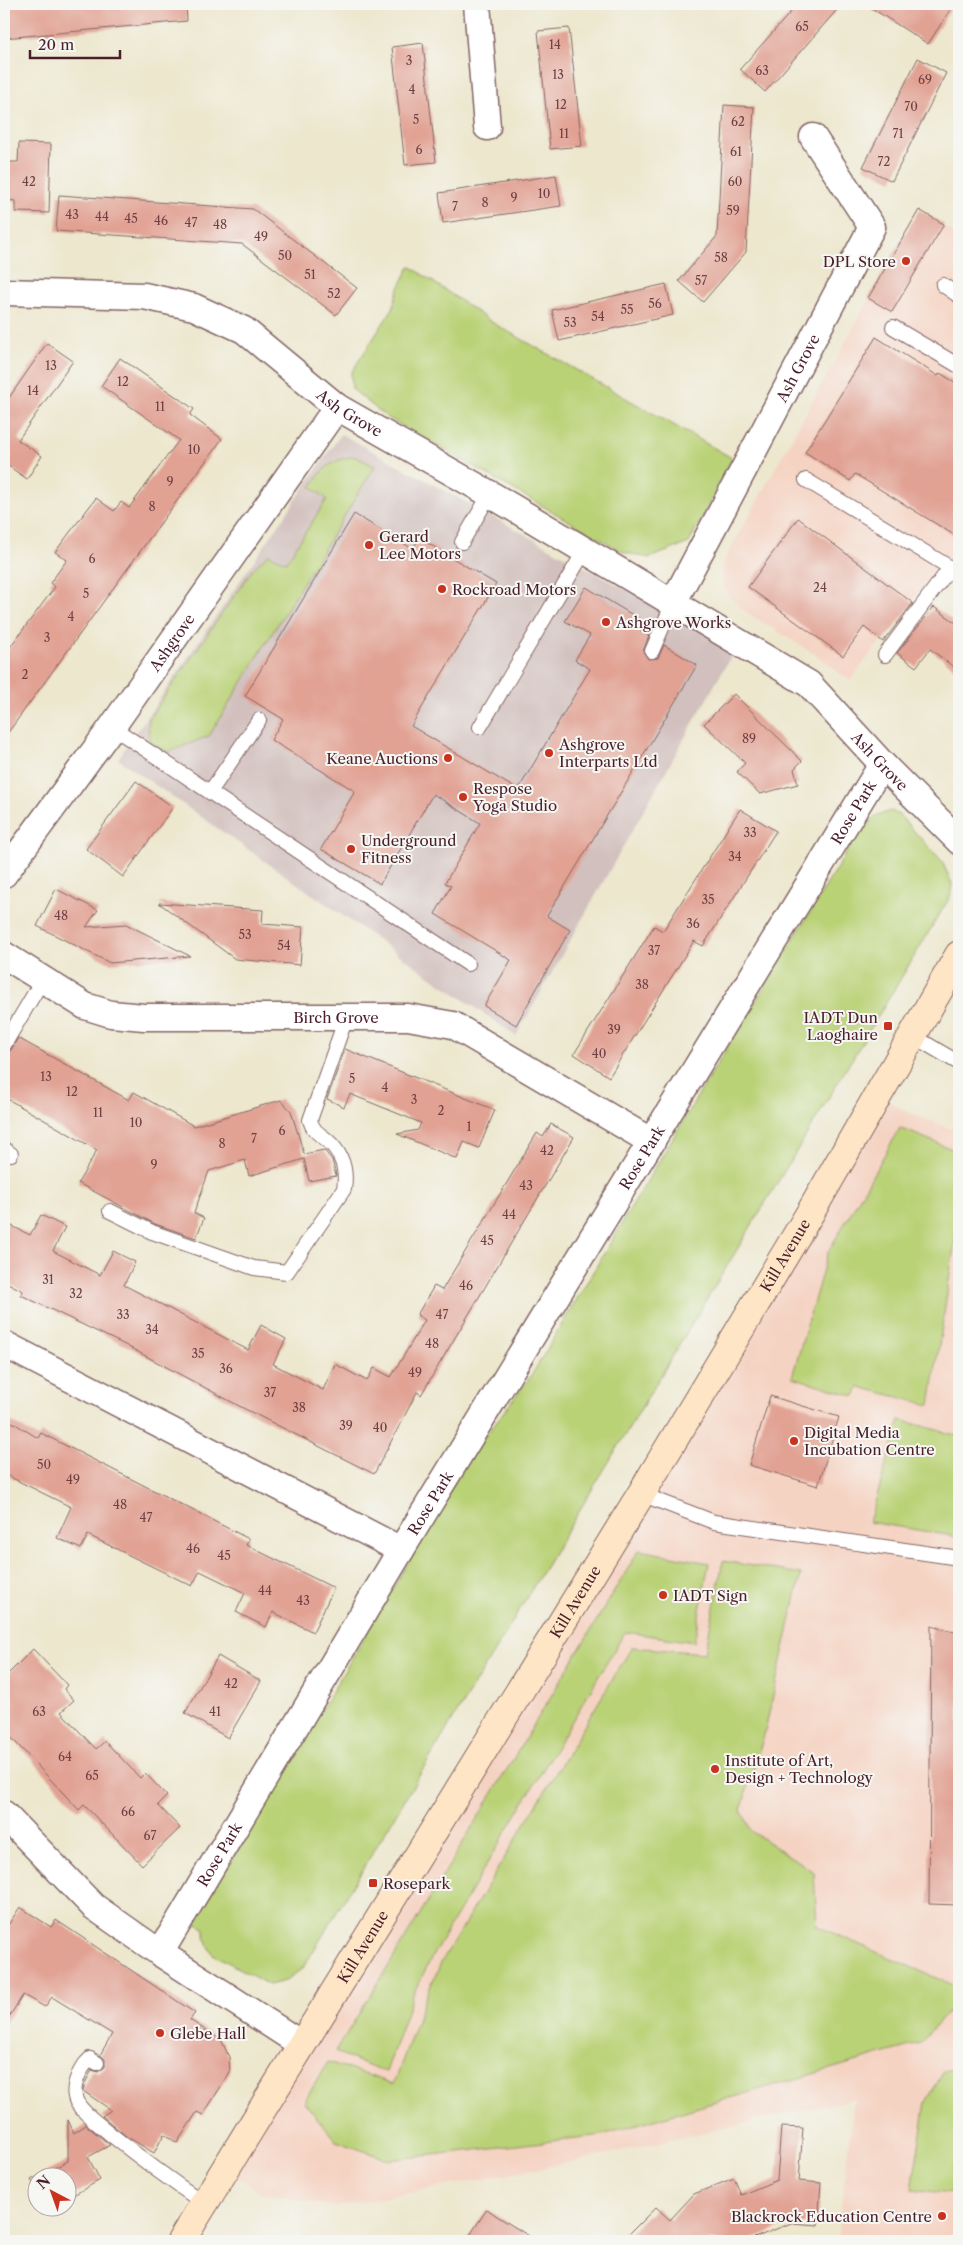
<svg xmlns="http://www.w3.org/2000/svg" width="963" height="2245" font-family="'Libre Caslon Text',serif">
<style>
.built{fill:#f5d3c2}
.industrial{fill:#d1c0bd}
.green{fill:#b9d276;stroke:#827850}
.building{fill:#e1a193}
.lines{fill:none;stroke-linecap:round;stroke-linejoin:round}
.service-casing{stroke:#836564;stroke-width:16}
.minor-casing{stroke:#836564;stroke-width:29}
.secondary-casing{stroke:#836564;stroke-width:30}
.service{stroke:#fff;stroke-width:14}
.minor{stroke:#fff;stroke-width:26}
.secondary{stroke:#fee5c5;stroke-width:28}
.poi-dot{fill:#c8321e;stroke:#f6f6f2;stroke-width:2}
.labels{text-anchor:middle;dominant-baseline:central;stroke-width:4;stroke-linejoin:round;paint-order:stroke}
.number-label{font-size:12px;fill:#704045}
.poi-label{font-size:15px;fill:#4a1f2b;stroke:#f6f6f2;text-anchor:start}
.street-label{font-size:15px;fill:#4a1f2b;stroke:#f6f6f2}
</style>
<rect width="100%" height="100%" fill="#f6f6f2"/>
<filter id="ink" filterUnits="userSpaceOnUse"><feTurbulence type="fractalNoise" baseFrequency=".02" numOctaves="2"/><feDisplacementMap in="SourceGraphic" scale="10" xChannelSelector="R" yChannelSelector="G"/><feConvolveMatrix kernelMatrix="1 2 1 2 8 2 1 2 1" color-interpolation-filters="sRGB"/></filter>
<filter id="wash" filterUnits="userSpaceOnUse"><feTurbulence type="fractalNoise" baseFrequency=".0096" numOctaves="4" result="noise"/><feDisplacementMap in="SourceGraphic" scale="20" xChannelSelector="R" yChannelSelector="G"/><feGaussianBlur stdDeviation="1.12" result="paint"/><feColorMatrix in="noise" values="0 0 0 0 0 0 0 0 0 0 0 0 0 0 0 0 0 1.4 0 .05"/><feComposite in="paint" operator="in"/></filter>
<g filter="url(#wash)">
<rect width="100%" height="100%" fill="#ede7ce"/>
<g class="built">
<path d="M 918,211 L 959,236 L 959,581 L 952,576 L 932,574 L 850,681 L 816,655 L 743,610 L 729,596 L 723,584 L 722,572 L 725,559 Z"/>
<path d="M 878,1096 L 910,1113 L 959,1132 L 959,2241 L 837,2241 L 854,2099 L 557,2165 L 334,2207 L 262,2193 L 224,2169 Z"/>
</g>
<path class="industrial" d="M 341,434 L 735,649 L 516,1036 L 118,759 Z"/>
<g class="green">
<path d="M 410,266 L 493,323 L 732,458 L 689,543 L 649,558 L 623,552 L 385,416 L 352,389 L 351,373 L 393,308 L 397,292 Z"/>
<path d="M 354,456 L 375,466 L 209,736 L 168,752 C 149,745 147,738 149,718 L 253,569 L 268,554 L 286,562 L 327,499 L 311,487 C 324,467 330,461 354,456 Z"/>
<path d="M 891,811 L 899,815 L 942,861 L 952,884 L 950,897 L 303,1968 L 285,1981 L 269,1985 L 213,1954 L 205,1939 L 204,1928 L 194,1922 L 360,1645 L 470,1456 L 531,1376 L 693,1104 L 857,835 L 877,815 Z"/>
<path d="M 900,1128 L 959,1152 L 959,1214 L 930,1405 L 859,1387 L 855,1396 L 792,1377 L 828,1252 Z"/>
<path d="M 900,1420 L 959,1436 L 959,1537 L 869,1522 Z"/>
<path d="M 639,1550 L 709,1563 L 694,1642 L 625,1632 L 435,1951 L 413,1994 L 386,2072 L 335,2052 L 385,1972 Z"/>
<path d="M 723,1561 L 801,1574 L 764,1735 L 741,1810 L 751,1831 L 814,1872 L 817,1926 L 959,1988 L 959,1999 L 920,2043 L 602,2135 L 390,2160 L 336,2141 L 304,2102 L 328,2062 L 394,2084 L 426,1996 L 442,1961 L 632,1647 L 705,1653 Z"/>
<path d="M 959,2067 L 959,2127 L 951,2194 L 912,2189 L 926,2102 L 944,2071 Z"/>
</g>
<g id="blocks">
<g class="building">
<path d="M 37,4 L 186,4 L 187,21 L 4,38 L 4,7 Z"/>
<path d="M 798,4 L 842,4 L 765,92 L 740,69 Z"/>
<path d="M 865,4 L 954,4 L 928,44 Z"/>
<path d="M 569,28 L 582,146 L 550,149 L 538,31 Z"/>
<path d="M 423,43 L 436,162 L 405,165 L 392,47 Z"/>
<path d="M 918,58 L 946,73 L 892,181 L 863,167 Z"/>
<path d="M 724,105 L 754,107 L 746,252 L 703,302 L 679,281 L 717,236 Z"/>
<path d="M 19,143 L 51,144 L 49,213 L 16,212 L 16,201 L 4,200 L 4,162 L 18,162 Z"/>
<path d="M 556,175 L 561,206 L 443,223 L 439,193 Z"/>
<path d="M 59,195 L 253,209 L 357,288 L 336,315 L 242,244 L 56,231 Z"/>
<path d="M 919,210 L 944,224 L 892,312 L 868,298 Z"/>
<path d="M 666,284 L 673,315 L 559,341 L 552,310 Z"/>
<path d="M 876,337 L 938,376 L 940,373 L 959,385 L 959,538 L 855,474 L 850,481 L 805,452 Z"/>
<path d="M 47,343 L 73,361 L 18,440 L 42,456 L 27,479 L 4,463 L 4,405 Z"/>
<path d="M 120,358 L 194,409 L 190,415 L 222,439 L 4,738 L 4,655 L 55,587 L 50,583 L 67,560 L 55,552 L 96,498 L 114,511 L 121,502 L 129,508 L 179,440 L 101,386 Z"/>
<path d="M 354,514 L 413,549 L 419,538 L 496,584 L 411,726 L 518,790 L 590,669 L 575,660 L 590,635 L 565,621 L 586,587 L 646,623 L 641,631 L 649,636 L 643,651 L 648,659 L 658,658 L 664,645 L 697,665 L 547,916 L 570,930 L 516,1025 L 484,1006 L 511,960 L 435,914 L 451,886 L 445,883 L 480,823 L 433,794 L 380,884 L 321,849 L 355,791 L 271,740 L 283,719 L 245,696 Z"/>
<path d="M 798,518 L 913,603 L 883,642 L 864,627 L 843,656 L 748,587 Z"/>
<path d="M 934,607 L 959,625 L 959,671 L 930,649 L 916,667 L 897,653 Z"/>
<path d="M 734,694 L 802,761 L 794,769 L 798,784 L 760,794 L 737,772 L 745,763 L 704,724 Z"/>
<path d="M 136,781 L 173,807 L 123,877 L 86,849 Z"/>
<path d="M 740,809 L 776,831 L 703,946 L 694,941 L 609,1077 L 574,1054 L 654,926 L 663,931 Z"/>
<path d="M 56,889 L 98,910 L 86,927 L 126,924 L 190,956 L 110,963 L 37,926 Z"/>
<path d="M 159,903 L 263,910 L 262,924 L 303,927 L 300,965 L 235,959 Z"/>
<path d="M 18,1038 L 129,1100 L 134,1092 L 194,1126 L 281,1100 L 291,1111 L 304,1154 L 324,1150 L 332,1160 L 336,1176 L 309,1181 L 304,1159 L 249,1176 L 245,1160 L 209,1171 L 194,1213 L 204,1218 L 196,1238 L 155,1224 L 78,1183 L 97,1150 L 4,1097 L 4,1055 L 11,1050 Z"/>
<path d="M 345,1049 L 495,1110 L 479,1148 L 464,1142 L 457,1159 L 397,1134 L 418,1130 L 421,1123 L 350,1094 L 344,1107 L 327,1099 Z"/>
<path d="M 551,1124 L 574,1137 L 421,1395 L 417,1392 L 374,1474 L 243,1408 L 125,1345 L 21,1295 L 23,1291 L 4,1281 L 4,1222 L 30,1235 L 41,1215 L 65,1227 L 53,1251 L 100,1275 L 113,1251 L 135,1262 L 124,1285 L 248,1350 L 261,1325 L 286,1339 L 273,1364 L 323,1390 L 335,1364 L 367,1381 L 374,1368 L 391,1377 L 425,1320 L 417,1315 L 434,1286 L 442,1290 L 537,1133 L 543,1137 Z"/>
<path d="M 770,1396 L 839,1417 L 818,1486 L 749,1465 Z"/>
<path d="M 4,1417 L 38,1438 L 41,1433 L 249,1539 L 246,1545 L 334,1588 L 313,1632 L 273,1612 L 266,1627 L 236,1612 L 245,1593 L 200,1571 L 192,1586 L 88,1535 L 81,1549 L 57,1538 L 71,1507 L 4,1474 Z"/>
<path d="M 931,1626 L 959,1633 L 959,1905 L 929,1904 Z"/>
<path d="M 33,1649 L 67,1685 L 64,1689 L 74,1700 L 61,1712 L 96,1749 L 105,1741 L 140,1778 L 145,1773 L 167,1796 L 158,1805 L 180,1828 L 142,1865 L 84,1805 L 79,1810 L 4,1730 L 4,1678 Z"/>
<path d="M 218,1656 L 261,1681 L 228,1738 L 185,1713 Z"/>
<path d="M 20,1907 L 51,1927 L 56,1920 L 195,2013 L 190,2020 L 222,2041 L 229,2057 L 230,2072 L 203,2115 L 197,2112 L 177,2143 L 164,2134 L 154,2153 L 126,2136 L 102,2116 L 111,2110 L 83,2091 L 85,2083 L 92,2070 L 98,2072 L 105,2067 L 105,2059 L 100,2055 L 112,2034 L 52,1997 L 45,2007 L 23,1995 L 4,2025 L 4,1931 Z"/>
<path d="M 68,2120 L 74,2133 L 86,2125 L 110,2145 L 88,2157 L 100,2180 L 68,2198 L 68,2178 L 38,2178 L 38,2191 L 31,2180 L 68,2161 Z"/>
<path d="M 781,2127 L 803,2128 L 799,2181 L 821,2183 L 818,2225 L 791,2223 L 747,2241 L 622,2241 L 656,2207 L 670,2220 L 694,2194 L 734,2178 L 741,2195 L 777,2180 Z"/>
<path d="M 487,2209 L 497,2216 L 537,2241 L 466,2241 Z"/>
</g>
</g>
</g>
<g filter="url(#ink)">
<use href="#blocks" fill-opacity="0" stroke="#836564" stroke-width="1"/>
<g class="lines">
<g class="service-casing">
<g id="service">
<path d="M 943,285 L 959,296"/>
<path d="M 893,327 L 959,366"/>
<path d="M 806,480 L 959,573"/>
<path d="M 462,542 L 490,494"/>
<path d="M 652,651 L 673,603"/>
<path d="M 885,655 L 950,568"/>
<path d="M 112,727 L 468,964"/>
<path d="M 480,727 L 585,550"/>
<path d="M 210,792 L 259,720"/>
<path d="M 913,1036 L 959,1063"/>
<path d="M 4,1045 L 43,979"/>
<path d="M 4,1149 L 11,1154"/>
<path d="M 110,1211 L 152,1232 L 254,1268 L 287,1272 L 344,1189 C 347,1170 342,1153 327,1140 C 318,1133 313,1131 310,1120 L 346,1018"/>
<path d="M 641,1494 L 714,1522 L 959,1558"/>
<path d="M 97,2063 L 90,2059 C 79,2069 69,2090 78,2104 C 85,2115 99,2124 109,2133 C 140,2158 171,2181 204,2203"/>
</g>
</g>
<g class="minor-casing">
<g id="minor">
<path d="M 477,4 L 487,127"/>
<path id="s1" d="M 4,292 L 144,296 L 194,307 L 244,330 L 337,407 L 490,494 L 809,684 L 885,767 L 959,841"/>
<path id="s2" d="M 673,603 L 872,227 L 813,137"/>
<path id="s3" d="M 4,874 L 112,727 L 337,407"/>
<path id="s4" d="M 4,955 L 85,1006 L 111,1014 L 144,1017 L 408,1017 L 453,1025 L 652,1142"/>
<path d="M 4,1344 L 401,1550"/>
<path d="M 4,1814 L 93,1906 L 160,1953 L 301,2044"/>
<path id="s5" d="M 160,1953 L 401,1550 L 875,776 L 885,767"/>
</g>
</g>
<g class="secondary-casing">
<g id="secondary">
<path id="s6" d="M 181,2241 L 641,1494 L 810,1213 L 959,955"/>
</g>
</g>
<use href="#service" class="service"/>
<use href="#minor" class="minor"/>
<use href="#secondary" class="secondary"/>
</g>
</g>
<g class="poi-dot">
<circle cx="906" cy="261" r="5"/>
<circle cx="369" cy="545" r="5"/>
<circle cx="442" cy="589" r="5"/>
<circle cx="606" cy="622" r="5"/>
<circle cx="549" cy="753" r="5"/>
<circle cx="448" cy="758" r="5"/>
<circle cx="463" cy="797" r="5"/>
<circle cx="351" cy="849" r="5"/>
<rect x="883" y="1021" width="10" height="10" rx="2.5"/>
<circle cx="794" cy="1441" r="5"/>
<circle cx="663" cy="1595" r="5"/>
<circle cx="715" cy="1769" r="5"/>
<rect x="368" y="1878" width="10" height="10" rx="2.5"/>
<circle cx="160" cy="2033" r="5"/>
<circle cx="942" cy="2216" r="5"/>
</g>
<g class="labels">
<g class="number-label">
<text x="802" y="26">65</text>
<text x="555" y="44">14</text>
<text x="409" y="60">3</text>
<text x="762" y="70">63</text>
<text x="558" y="74">13</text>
<text x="925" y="79">69</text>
<text x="412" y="89">4</text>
<text x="561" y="104">12</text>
<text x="911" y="106">70</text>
<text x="416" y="119">5</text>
<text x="738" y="121">62</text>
<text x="564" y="133">11</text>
<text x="898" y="133">71</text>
<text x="419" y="149">6</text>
<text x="736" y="151">61</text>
<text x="884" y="161">72</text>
<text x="29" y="181">42</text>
<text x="735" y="181">60</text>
<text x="544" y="193">10</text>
<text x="514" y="197">9</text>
<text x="485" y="202">8</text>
<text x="455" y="206">7</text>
<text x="733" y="210">59</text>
<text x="72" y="214">43</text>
<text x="102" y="216">44</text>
<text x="131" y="218">45</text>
<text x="161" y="220">46</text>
<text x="191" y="222">47</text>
<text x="220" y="224">48</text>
<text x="261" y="236">49</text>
<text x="285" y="255">50</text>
<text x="721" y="257">58</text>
<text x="310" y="274">51</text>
<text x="701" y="280">57</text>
<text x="334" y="293">52</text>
<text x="655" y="303">56</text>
<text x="627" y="309">55</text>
<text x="598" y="316">54</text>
<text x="570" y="322">53</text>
<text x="51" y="365">13</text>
<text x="123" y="381">12</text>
<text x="33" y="390">14</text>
<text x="160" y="406">11</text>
<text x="194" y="449">10</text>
<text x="170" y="481">9</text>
<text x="152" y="506">8</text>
<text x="92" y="558">6</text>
<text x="820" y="587">24</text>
<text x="86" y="593">5</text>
<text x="71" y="616">4</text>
<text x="47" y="637">3</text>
<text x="25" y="674">2</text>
<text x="749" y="738">89</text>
<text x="750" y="832">33</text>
<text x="735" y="856">34</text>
<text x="708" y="899">35</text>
<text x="61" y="915">48</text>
<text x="693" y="923">36</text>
<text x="245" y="934">53</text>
<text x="284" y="945">54</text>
<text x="654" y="950">37</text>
<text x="642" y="984">38</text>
<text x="614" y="1029">39</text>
<text x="599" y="1053">40</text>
<text x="46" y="1076">13</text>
<text x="352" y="1078">5</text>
<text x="385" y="1087">4</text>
<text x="72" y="1091">12</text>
<text x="414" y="1099">3</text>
<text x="441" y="1110">2</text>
<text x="98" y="1112">11</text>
<text x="136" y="1122">10</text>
<text x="469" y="1126">1</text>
<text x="282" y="1130">6</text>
<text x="254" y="1138">7</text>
<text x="222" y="1143">8</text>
<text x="547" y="1150">42</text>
<text x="154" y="1164">9</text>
<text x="526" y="1185">43</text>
<text x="509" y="1214">44</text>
<text x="487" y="1240">45</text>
<text x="48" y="1279">31</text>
<text x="466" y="1285">46</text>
<text x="76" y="1293">32</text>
<text x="123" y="1314">33</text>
<text x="442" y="1314">47</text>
<text x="152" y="1329">34</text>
<text x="432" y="1343">48</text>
<text x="198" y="1353">35</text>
<text x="226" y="1368">36</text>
<text x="415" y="1372">49</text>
<text x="270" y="1392">37</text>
<text x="299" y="1407">38</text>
<text x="346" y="1425">39</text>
<text x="380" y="1427">40</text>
<text x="44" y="1464">50</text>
<text x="73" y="1479">49</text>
<text x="120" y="1504">48</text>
<text x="146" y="1517">47</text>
<text x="193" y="1548">46</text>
<text x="224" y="1555">45</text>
<text x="265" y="1590">44</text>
<text x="303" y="1600">43</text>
<text x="231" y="1683">42</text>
<text x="39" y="1711">63</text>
<text x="215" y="1711">41</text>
<text x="65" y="1756">64</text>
<text x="92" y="1775">65</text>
<text x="128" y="1811">66</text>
<text x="150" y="1835">67</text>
</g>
<g class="poi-label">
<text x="896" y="261" text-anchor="end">DPL Store</text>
<text x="379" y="536">Gerard<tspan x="379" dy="17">Lee Motors</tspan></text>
<text x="452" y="589">Rockroad Motors</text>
<text x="616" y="622">Ashgrove Works</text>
<text x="559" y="744">Ashgrove<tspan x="559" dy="17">Interparts Ltd</tspan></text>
<text x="438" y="758" text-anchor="end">Keane Auctions</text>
<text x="473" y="788">Respose<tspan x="473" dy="17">Yoga Studio</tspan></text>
<text x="361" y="840">Underground<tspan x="361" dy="17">Fitness</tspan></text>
<text x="878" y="1017" text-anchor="end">IADT Dun<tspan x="878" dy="17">Laoghaire</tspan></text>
<text x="804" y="1432">Digital Media<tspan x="804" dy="17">Incubation Centre</tspan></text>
<text x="673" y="1595">IADT Sign</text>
<text x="725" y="1760">Institute of Art,<tspan x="725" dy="17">Design + Technology</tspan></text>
<text x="383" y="1883">Rosepark</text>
<text x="170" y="2033">Glebe Hall</text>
<text x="932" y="2216" text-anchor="end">Blackrock Education Centre</text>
</g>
<g class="street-label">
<text stroke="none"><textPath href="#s2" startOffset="266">Ash Grove</textPath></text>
<text stroke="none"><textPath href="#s1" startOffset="381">Ash Grove</textPath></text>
<text stroke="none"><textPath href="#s3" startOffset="286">Ashgrove</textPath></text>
<text stroke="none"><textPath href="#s1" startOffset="1019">Ash Grove</textPath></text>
<text stroke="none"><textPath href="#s5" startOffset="1335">Rose Park</textPath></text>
<text stroke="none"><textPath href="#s4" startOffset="348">Birch Grove</textPath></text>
<text stroke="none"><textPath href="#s5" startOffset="930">Rose Park</textPath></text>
<text stroke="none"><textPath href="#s6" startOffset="1156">Kill Avenue</textPath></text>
<text stroke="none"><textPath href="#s5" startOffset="525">Rose Park</textPath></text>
<text stroke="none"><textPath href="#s6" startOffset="751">Kill Avenue</textPath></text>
<text stroke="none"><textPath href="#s5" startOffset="115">Rose Park</textPath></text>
<text stroke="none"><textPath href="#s6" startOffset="346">Kill Avenue</textPath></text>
</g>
</g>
<rect width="963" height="2245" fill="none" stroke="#f6f6f2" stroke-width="20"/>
<g transform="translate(52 2192) rotate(319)"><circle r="24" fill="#f6f6f2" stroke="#b1a0a2"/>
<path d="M0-4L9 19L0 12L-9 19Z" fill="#c8321e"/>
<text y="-8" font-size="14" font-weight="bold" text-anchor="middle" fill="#4a1f2b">N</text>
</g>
<path d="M30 50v8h90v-8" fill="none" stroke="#4a1f2b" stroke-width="2.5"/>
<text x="38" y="50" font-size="15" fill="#4a1f2b" stroke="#f6f6f2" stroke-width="4" paint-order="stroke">20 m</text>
</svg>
